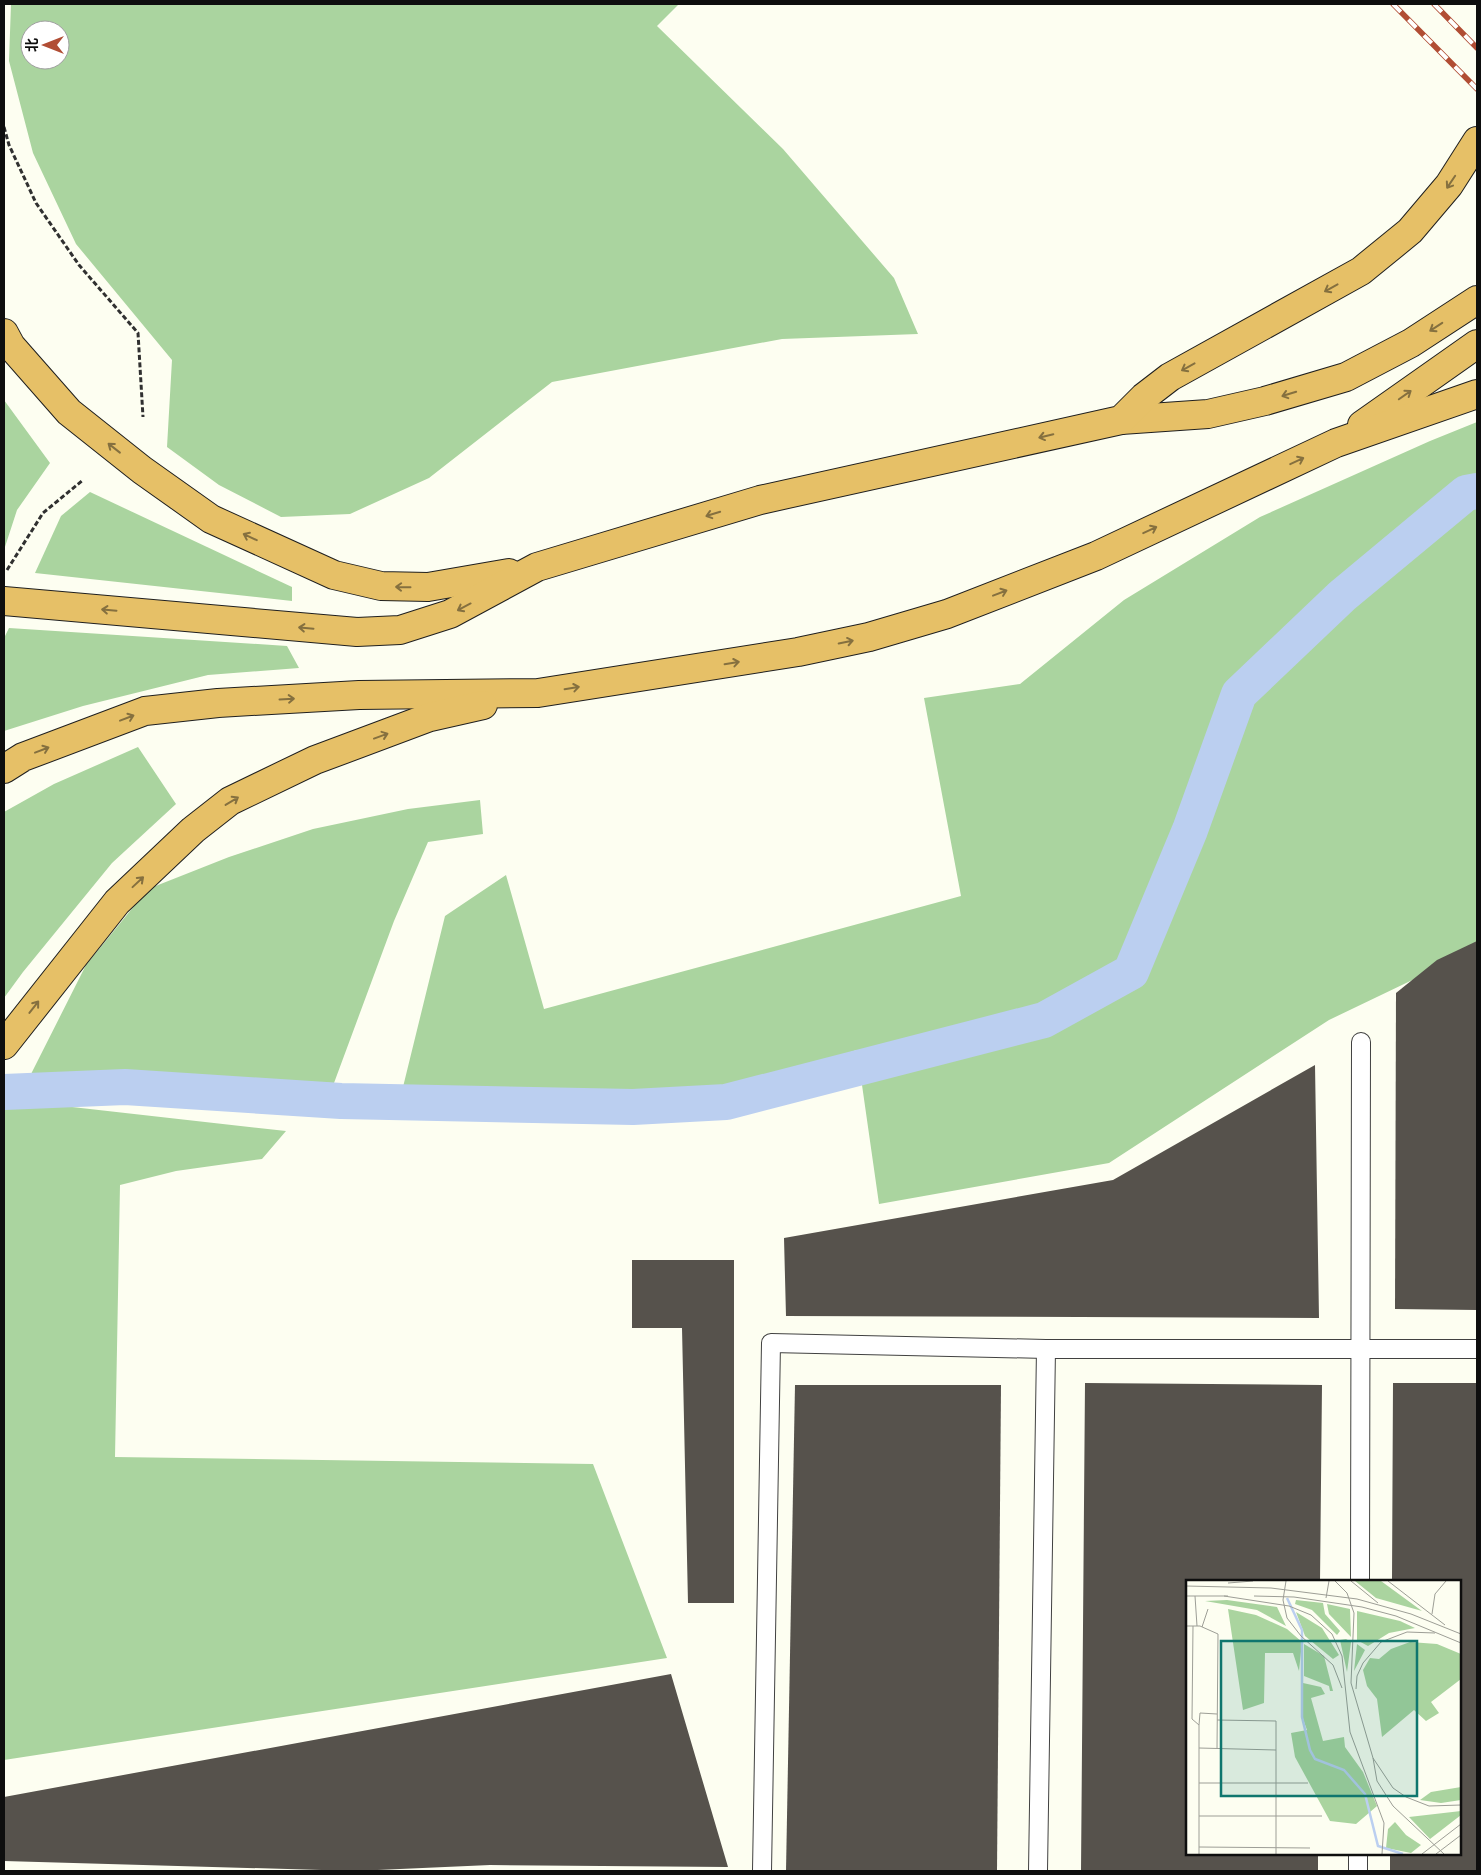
<svg xmlns="http://www.w3.org/2000/svg" width="1481" height="1875" font-family="Bitter,'Noto Sans SC',serif">
<style>
.forest{fill:#aad49f;fill-rule:evenodd}
.lines{fill:none;stroke-linecap:round;stroke-linejoin:round}
.canal{stroke:#bbcff0;stroke-width:36}
.building{fill:#56524c}
.lane-casing{stroke:#414141;stroke-width:20}
.highway-casing{stroke:#1f1f1f;stroke-width:30}
.path{stroke:#303030;stroke-width:3;stroke-dasharray:5 2.5;stroke-linecap:butt}
.lane{stroke:#fff;stroke-width:18}
.highway{stroke:#e6c067;stroke-width:28}
.rail-casing{stroke:#b14d34;stroke-width:5.5}
.rail{stroke:#fff;stroke-width:4;stroke-dasharray:11;stroke-linecap:butt}
.oneway{stroke:#85703f}
.inset-river{fill:none;stroke:#bbcff0;stroke-width:2.5}
.inset-road{fill:none;stroke:#9d9e96;stroke-width:1}
.view{fill:#0f766e;fill-opacity:0.15;stroke:#0f766e;stroke-width:2.5}
.inset-edge{fill:none;stroke:#0e0e0e;stroke-width:2.5}
</style>
<rect width="100%" height="100%" fill="#fdfef1"/>
<g class="forest">
<path d="M 11,4 L 679,4 L 657,26 L 783,149 L 894,278 L 918,334 L 782,339 L 552,382 L 429,478 L 350,514 L 281,517 L 219,485 L 167,447 L 172,360 L 76,244 L 33,153 L 9,61 ZM 30,30 L 60,30 L 60,60 L 30,60 Z"/>
<path d="M 4,400 L 50,463 L 17,510 L 4,550 Z"/>
<path d="M 1477,422 L 1477,949 L 1329,1020 L 1109,1163 L 879,1204 L 857,1050 L 752,1084 L 557,1095 L 403,1087 L 445,916 L 506,875 L 544,1009 L 961,896 L 924,698 L 1020,684 L 1124,600 L 1260,517 L 1430,441 Z"/>
<path d="M 90,492 L 292,587 L 292,601 L 35,573 L 61,516 Z"/>
<path d="M 9,628 L 287,646 L 299,668 L 208,675 L 83,706 L 4,731 L 4,638 Z"/>
<path d="M 138,747 L 176,804 L 112,863 L 23,972 L 4,998 L 4,812 L 54,784 Z"/>
<path d="M 480,800 L 483,834 L 428,842 L 394,921 L 334,1083 L 30,1076 L 86,965 L 148,889 L 229,857 L 313,829 L 408,809 Z"/>
<path d="M 10,1100 L 286,1131 L 262,1159 L 176,1171 L 120,1185 L 115,1457 L 593,1464 L 667,1658 L 4,1760 L 4,1107 Z"/>
</g>
<g class="lines">
<path class="canal" d="M 4,1092 L 125,1087 L 341,1101 L 633,1107 L 726,1102 L 1044,1020 L 1131,972 L 1190,830 L 1239,694 L 1342,596 L 1466,493 L 1477,491"/>
</g>
<g class="building">
<path d="M 1477,941 L 1477,1310 L 1395,1309 L 1396,993 L 1437,960 Z"/>
<path d="M 1315,1065 L 1319,1318 L 786,1316 L 784,1238 L 1113,1180 Z"/>
<path d="M 632,1260 L 734,1260 L 734,1603 L 688,1603 L 682,1328 L 632,1328 Z"/>
<path d="M 1085,1383 L 1322,1385 L 1320,1581 L 1187,1581 L 1187,1854 L 1318,1854 L 1318,1871 L 1081,1871 Z"/>
<path d="M 1393,1383 L 1477,1383 L 1477,1871 L 1390,1871 L 1390,1854 L 1460,1854 L 1460,1581 L 1392,1581 Z"/>
<path d="M 795,1385 L 1001,1385 L 997,1871 L 786,1871 Z"/>
<path d="M 671,1674 L 728,1867 L 490,1865 L 355,1871 L 4,1861 L 4,1797 Z"/>
</g>
<g class="lines">
<g class="lane-casing">
<g id="lane">
<path d="M 1360,1581 L 1361,1042"/>
<path d="M 762,1871 L 771,1343 L 1046,1349 L 1477,1349"/>
<path d="M 1038,1871 L 1046,1349"/>
<path d="M 1358,1871 L 1358,1854"/>
</g>
</g>
<g class="highway-casing">
<g id="highway">
<path d="M 4,333 L 11,346 L 69,412 L 142,470 L 211,519 L 334,575 L 381,586 L 428,587 L 509,573"/>
<path d="M 1121,420 L 1208,414 L 1265,401 L 1346,377 L 1411,343 L 1477,300"/>
<path d="M 1362,425 L 1477,344"/>
<path d="M 4,601 L 357,632 L 400,630 L 450,614 L 537,567 L 760,500 L 1121,420 L 1144,397 L 1170,377 L 1361,271 L 1410,231 L 1449,185 L 1477,141"/>
<path d="M 4,769 L 23,757 L 145,711 L 218,703 L 359,695 L 538,693 L 798,652 L 869,637 L 947,614 L 1096,556 L 1336,443 L 1477,394"/>
<path d="M 4,1045 L 117,902 L 193,830 L 230,801 L 315,760 L 430,717 L 483,705"/>
</g>
</g>
<g class="path">
<path d="M 4,127 L 9,145 L 36,203 L 79,265 L 138,333 L 143,417"/>
<path d="M 7,570 L 43,513 L 83,480"/>
</g>
<use href="#lane" class="lane"/>
<use href="#highway" class="highway"/>
<g class="rail-casing">
<g id="rail">
<path d="M 1393,4 L 1477,89"/>
<path d="M 1434,4 L 1477,48"/>
</g>
</g>
<use href="#rail" class="rail"/>
</g>
<defs><path id="oneway-shaft" d="M-6 0H5M1.5-3L5.5 0L1.5 3" fill="none" stroke-width="1.6" stroke-linecap="round" stroke-linejoin="round" transform="scale(1.25)"/></defs>
<g class="oneway">
<use href="#oneway-shaft" transform="translate(1451 182) rotate(124)"/>
<use href="#oneway-shaft" transform="translate(1331 288) rotate(151)"/>
<use href="#oneway-shaft" transform="translate(1436 327) rotate(147)"/>
<use href="#oneway-shaft" transform="translate(1188 367) rotate(151)"/>
<use href="#oneway-shaft" transform="translate(1289 394) rotate(163)"/>
<use href="#oneway-shaft" transform="translate(1405 395) rotate(-35)"/>
<use href="#oneway-shaft" transform="translate(1046 436) rotate(167)"/>
<use href="#oneway-shaft" transform="translate(114 448) rotate(-142)"/>
<use href="#oneway-shaft" transform="translate(1297 461) rotate(-25)"/>
<use href="#oneway-shaft" transform="translate(713 514) rotate(163)"/>
<use href="#oneway-shaft" transform="translate(1150 530) rotate(-25)"/>
<use href="#oneway-shaft" transform="translate(250 537) rotate(-155)"/>
<use href="#oneway-shaft" transform="translate(403 587) rotate(-179)"/>
<use href="#oneway-shaft" transform="translate(1000 593) rotate(-21)"/>
<use href="#oneway-shaft" transform="translate(464 607) rotate(152)"/>
<use href="#oneway-shaft" transform="translate(109 610) rotate(-175)"/>
<use href="#oneway-shaft" transform="translate(306 628) rotate(-175)"/>
<use href="#oneway-shaft" transform="translate(846 642) rotate(-12)"/>
<use href="#oneway-shaft" transform="translate(732 663) rotate(-9)"/>
<use href="#oneway-shaft" transform="translate(572 688) rotate(-9)"/>
<use href="#oneway-shaft" transform="translate(287 699) rotate(-3)"/>
<use href="#oneway-shaft" transform="translate(127 718) rotate(-21)"/>
<use href="#oneway-shaft" transform="translate(381 736) rotate(-20)"/>
<use href="#oneway-shaft" transform="translate(42 750) rotate(-21)"/>
<use href="#oneway-shaft" transform="translate(232 801) rotate(-31)"/>
<use href="#oneway-shaft" transform="translate(138 882) rotate(-43)"/>
<use href="#oneway-shaft" transform="translate(34 1007) rotate(-52)"/>
</g>
<g transform="translate(1186 1580)">
<rect width="275" height="275" fill="#fdfef1"/>
<path d="M 169,1 L 195,1 L 236,31 L 190,18 ZM 41,20 L 91,27 L 100,46 L 71,30 L 19,21 ZM 110,20 L 137,23 L 139,34 L 154,51 L 151,55 L 126,30 L 109,24 ZM 141,24 L 164,29 L 165,57 L 143,34 ZM 42,29 L 70,35 L 101,49 L 116,62 L 113,91 L 107,73 L 79,73 L 78,123 L 57,130 ZM 171,31 L 214,41 L 229,48 L 203,53 L 182,66 L 171,60 ZM 110,32 L 136,48 L 153,75 L 147,79 L 119,56 ZM 160,59 L 165,62 L 161,92 L 154,60 ZM 224,62 L 251,64 L 275,74 L 275,99 L 245,122 L 253,133 L 240,141 L 228,130 L 196,157 L 191,119 L 181,106 L 177,90 L 184,78 L 193,79 L 205,69 ZM 118,64 L 138,76 L 147,111 L 144,111 L 143,106 L 118,96 ZM 171,64 L 179,70 L 168,91 ZM 117,103 L 135,107 L 139,114 L 125,118 L 137,161 L 158,157 L 159,167 L 177,192 L 191,226 L 170,244 L 144,241 L 109,177 L 105,153 L 121,150 L 117,139 ZM 275,207 L 275,220 L 255,223 L 234,220 L 245,212 ZM 275,231 L 275,235 L 244,259 L 223,237 ZM 209,242 L 220,255 L 235,265 L 225,273 L 200,268 L 202,249 Z" fill="#aad49f"/>
<path class="inset-river" d="M 101,18 L 116,50 L 116,137 L 124,170 L 129,179 L 158,190 L 179,214 L 192,266 L 217,274"/>
<path class="inset-road" d="M 100,1 L 97,20 L 101,38 L 115,56 L 147,85 L 156,108M 149,1 L 161,13 L 168,33 L 165,103 L 187,178 L 207,208 L 220,217 L 243,226 L 275,225M 165,1 L 192,23M 202,1 L 259,45M 42,3 L 67,1M 0,6 L 85,8 L 171,19 L 225,34 L 275,54M 0,16 L 42,16M 9,16 L 11,46M 38,16 L 103,26 L 125,35 L 146,54 L 156,76 L 164,152 L 198,243 L 196,274M 68,16 L 108,17 L 176,27 L 210,36 L 275,63M 140,18 L 143,1M 246,34 L 249,14 L 260,1M 0,46 L 14,46 L 32,54 L 31,169M 7,46 L 6,139 L 13,145 L 13,274M 16,47 L 22,29M 170,109 L 171,96 L 177,83 L 195,62 L 221,52 L 249,53M 31,140 L 90,141 L 90,274M 13,145 L 14,133 L 31,134M 13,168 L 90,170M 187,178 L 191,201 L 207,226 L 258,274M 13,203 L 122,203M 13,236 L 136,236M 13,267 L 124,268M 236,274 L 275,244M 250,274 L 275,255"/>
<path class="view" d="M 35,61 L 231,61 L 231,216 L 35,216 Z"/>
<rect width="275" height="275" class="inset-edge"/>
</g>
<rect width="1481" height="1875" fill="none" stroke="#0e0e0e" stroke-width="10"/>
<g transform="translate(45 45) rotate(270)"><circle r="24" fill="#ffffff" stroke="#9f9f9f"/>
<path d="M0-4L9 19L0 12L-9 19Z" fill="#b14d34"/>
<text y="-8" font-size="14" font-weight="bold" text-anchor="middle" fill="#0e0e0e">北</text>
</g>
</svg>
